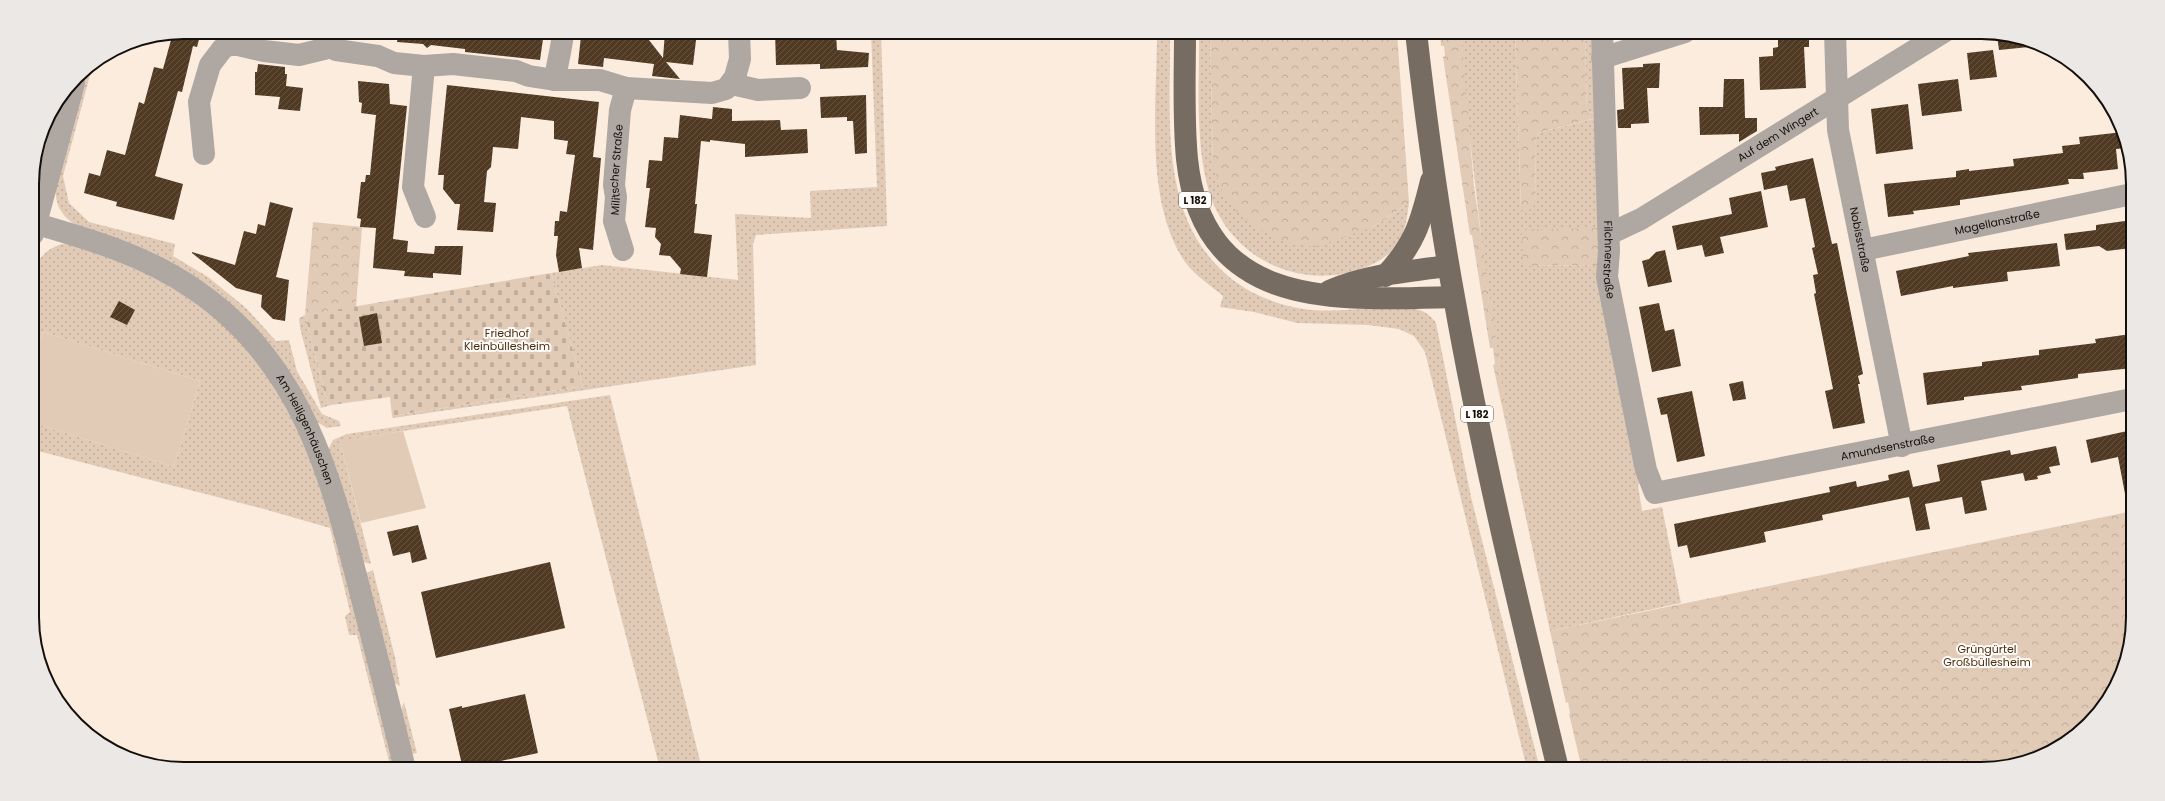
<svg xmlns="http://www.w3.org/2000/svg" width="2165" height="801" font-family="Poppins,sans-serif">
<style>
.grass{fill:url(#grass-dots)}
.forest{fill:url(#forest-crowns)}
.cemetery{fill:url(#cemetery-stones)}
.garden{fill:#e1cbb7}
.building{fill:url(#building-hatch)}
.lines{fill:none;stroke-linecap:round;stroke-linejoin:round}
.minor{stroke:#aea7a2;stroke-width:22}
.major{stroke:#776c62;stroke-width:22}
.labels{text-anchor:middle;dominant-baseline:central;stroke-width:4;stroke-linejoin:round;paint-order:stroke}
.shield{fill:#fefbf9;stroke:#5a5652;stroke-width:1}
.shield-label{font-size:10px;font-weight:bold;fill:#140f0b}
.street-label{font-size:11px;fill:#140f0b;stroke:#fefbf9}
.park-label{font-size:11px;fill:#4b2e0d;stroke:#fefbf9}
.rim{fill:none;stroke:#140f0b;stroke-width:2}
</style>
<defs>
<pattern id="grass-dots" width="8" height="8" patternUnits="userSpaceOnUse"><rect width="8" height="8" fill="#e1cbb7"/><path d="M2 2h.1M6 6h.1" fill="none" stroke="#c0ad9c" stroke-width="1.8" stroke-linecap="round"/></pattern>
<pattern id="forest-crowns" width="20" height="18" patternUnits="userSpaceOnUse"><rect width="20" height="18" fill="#e1cbb7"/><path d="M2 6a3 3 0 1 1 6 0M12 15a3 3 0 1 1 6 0" fill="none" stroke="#c0ad9c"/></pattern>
<pattern id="cemetery-stones" width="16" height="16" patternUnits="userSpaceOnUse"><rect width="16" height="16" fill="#e1cbb7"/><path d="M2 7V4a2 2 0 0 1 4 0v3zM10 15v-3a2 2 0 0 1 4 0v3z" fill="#c0ad9c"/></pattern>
<pattern id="building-hatch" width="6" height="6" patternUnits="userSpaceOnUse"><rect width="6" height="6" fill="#513a23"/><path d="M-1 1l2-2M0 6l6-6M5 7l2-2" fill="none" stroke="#665340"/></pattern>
</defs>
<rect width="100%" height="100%" fill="#fbecde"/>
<g class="grass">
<path d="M 871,32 L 881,32 L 887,226 L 756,235 L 753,244 L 756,365 L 393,418 L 392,416 L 583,386 L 551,273 L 602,265 L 738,280 L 735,214 L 811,218 L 810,191 L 877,187 Z"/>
<path d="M 1157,32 L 1170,32 C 1171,118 1157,221 1233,280 C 1255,297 1284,307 1311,310 C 1336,312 1362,308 1387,308 C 1406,308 1424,305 1436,323 L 1471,497 L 1540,769 L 1527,769 L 1425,352 L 1414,336 L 1399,329 L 1368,325 L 1297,323 L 1254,312 L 1220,307 L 1223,296 C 1208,283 1190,273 1180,254 C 1145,193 1157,100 1157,32 Z"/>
<path d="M 1199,32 L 1210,32 L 1213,165 L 1371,228 L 1409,203 C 1407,217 1406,231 1397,244 C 1388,258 1374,264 1358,270 C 1306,287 1247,265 1220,217 C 1192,168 1200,88 1199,32 Z"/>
<path d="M 1461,32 L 1515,32 L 1521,210 L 1536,203 L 1535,144 L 1538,133 L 1600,117 L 1603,228 L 1523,266 L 1600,265 L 1640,483 L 1638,485 L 1642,511 L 1662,507 L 1681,603 L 1550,631 L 1513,457 L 1485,269 L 1465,96 Z"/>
<path d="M 1585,32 L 1597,32 L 1599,112 L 1587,113 Z"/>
<path d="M 93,64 L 63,176 L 69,203 L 89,222 L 175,244 L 173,256 L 208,277 L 246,308 L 276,341 L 289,340 L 297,371 L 322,414 L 339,421 L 341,426 L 327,428 L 317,422 L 260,336 L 74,224 C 57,212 54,199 56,179 L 87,68 Z"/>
<path d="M 59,102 L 35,187 L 32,191 L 32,173 L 48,116 Z"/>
<path d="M 62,244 L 78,244 L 169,283 L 224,323 L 275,384 L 319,475 L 397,769 L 391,769 L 357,635 L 349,635 L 345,616 L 350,612 L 330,528 L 264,509 L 34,450 L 34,423 L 174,467 L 200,381 L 43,332 L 33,362 L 33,270 C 39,257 48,248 62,244 Z"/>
<path d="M 305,315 L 326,399 L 331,405 L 321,408 L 300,328 L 299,318 Z"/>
<path d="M 610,395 L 702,769 L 660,769 L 567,406 L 363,437 L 340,442 L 371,564 L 363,562 L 328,450 L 333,440 L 347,434 Z"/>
<path d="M 373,570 L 395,657 L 400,686 L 393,682 L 366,573 Z"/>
<path d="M 404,702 L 417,753 L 411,754 L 400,714 Z"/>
</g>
<g class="forest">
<path d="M 1210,32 L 1397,32 L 1409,203 L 1371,228 L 1315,247 L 1280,241 L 1256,227 L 1233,208 L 1222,191 L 1213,165 Z"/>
<path d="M 1440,32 L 1461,32 L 1474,186 L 1513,457 L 1493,365 L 1495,364 L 1493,348 L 1490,348 L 1472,235 L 1470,235 L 1443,57 L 1445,56 L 1444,46 L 1441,46 Z"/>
<path d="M 1515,32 L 1585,32 L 1587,113 L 1599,112 L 1599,117 L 1538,133 L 1535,144 L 1536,203 L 1530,210 L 1521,210 Z"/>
<path d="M 313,222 L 362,227 L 356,307 L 305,315 Z"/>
<path d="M 1603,228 L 1600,265 L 1523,266 L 1522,230 Z"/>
<path d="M 2133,511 L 2133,617 L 2125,666 L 2107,702 L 2073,738 L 2030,761 L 1991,769 L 1582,769 L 1569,714 L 1570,713 L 1568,702 L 1566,703 L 1550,631 Z"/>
</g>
<path class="cemetery" d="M 551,273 L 583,386 L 392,416 L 390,397 L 331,405 L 326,399 L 305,315 Z"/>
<g class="garden">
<path d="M 43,332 L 200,381 L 174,467 L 34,423 L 33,362 Z"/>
<path d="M 403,431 L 426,508 L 361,523 L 340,442 L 350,439 Z"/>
</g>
<g class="building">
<path d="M 184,32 L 201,32 L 197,47 L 193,46 L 182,92 L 178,91 L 155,176 L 183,184 L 174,220 L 116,206 L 117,202 L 84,193 L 89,173 L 100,176 L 107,150 L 125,155 L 139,102 L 144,104 L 154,67 L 163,69 L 171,40 L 158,37 Z"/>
<path d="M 398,32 L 544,32 L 540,60 L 465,52 L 465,49 L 431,45 L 427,48 L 423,44 L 397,42 Z"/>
<path d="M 665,32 L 697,32 L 693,65 L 666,62 L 680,79 L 652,76 L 654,64 L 604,58 L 603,67 L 578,64 L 581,36 L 623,40 L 624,35 L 645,35 L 663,58 Z"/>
<path d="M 775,32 L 836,34 L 837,50 L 869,53 L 868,67 L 820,69 L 820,64 L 776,65 Z"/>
<path d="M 1778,32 L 1809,32 L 1809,47 L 1804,47 L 1806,88 L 1760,90 L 1759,57 L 1773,56 L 1773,48 L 1778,47 Z"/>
<path d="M 1997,35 L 2030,40 L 2038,46 L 1999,50 Z"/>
<path d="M 1993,50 L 1997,77 L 1970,80 L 1967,53 Z"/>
<path d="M 1660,63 L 1659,88 L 1647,88 L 1649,123 L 1631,124 L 1631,128 L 1618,128 L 1617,110 L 1624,109 L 1622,68 L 1643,67 L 1643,64 Z"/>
<path d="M 258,64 L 285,67 L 285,74 L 287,74 L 286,86 L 303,88 L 300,111 L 278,109 L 280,97 L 255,95 L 255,72 L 257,72 Z"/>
<path d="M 1724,79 L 1744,79 L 1745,118 L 1757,118 L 1757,131 L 1739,142 L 1739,134 L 1700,135 L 1699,107 L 1723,107 Z"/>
<path d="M 1958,79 L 1962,111 L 1922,116 L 1918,84 Z"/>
<path d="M 358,81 L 389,84 L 390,104 L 407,106 L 393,239 L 408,241 L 407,252 L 434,254 L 435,246 L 463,246 L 461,275 L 433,273 L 433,278 L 404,276 L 405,271 L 373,268 L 376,228 L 360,227 L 361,219 L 357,218 L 361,182 L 365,182 L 366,175 L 370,175 L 376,115 L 361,113 L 362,103 L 359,102 Z"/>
<path d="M 447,85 L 599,102 L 593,157 L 601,158 L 593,250 L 579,248 L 582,268 L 559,272 L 556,255 L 558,236 L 554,236 L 555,221 L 559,221 L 560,211 L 567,212 L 575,155 L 566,154 L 568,141 L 554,139 L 554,121 L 521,117 L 518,149 L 493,147 L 491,167 L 487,171 L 484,202 L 496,203 L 493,232 L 457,230 L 460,204 L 455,204 L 443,189 L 444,175 L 438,175 Z"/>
<path d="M 866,95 L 867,153 L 855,154 L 853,121 L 847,121 L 847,117 L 821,118 L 820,97 Z"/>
<path d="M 1908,104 L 1913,149 L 1876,154 L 1871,109 Z"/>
<path d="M 713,107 L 732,109 L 732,121 L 780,120 L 781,130 L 807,129 L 808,153 L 745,157 L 745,144 L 710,140 L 710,142 L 701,141 L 695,204 L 697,204 L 694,233 L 712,235 L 707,277 L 680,274 L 681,269 L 670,256 L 659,255 L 661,244 L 655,237 L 656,228 L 645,227 L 650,188 L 646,188 L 649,160 L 662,161 L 664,137 L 678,138 L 680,115 L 712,119 Z"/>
<path d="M 2123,132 L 2127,148 L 2116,149 L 2118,169 L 2083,173 L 2084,179 L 2068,179 L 2069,184 L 1960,200 L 1960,205 L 1913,211 L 1914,214 L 1888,217 L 1884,184 L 1956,177 L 1956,171 L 1969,169 L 1969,171 L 2014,166 L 2013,159 L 2063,153 L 2062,146 L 2080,144 L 2079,137 Z"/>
<path d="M 1813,158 L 1832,244 L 1837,243 L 1863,374 L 1858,376 L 1860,384 L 1858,384 L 1865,423 L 1833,429 L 1825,391 L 1833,389 L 1814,294 L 1816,293 L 1813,275 L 1818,274 L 1812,248 L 1815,247 L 1805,198 L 1790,201 L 1787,185 L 1764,190 L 1761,173 L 1776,170 L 1775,167 L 1783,165 Z"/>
<path d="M 1761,191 L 1768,227 L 1720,237 L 1724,253 L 1705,257 L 1702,245 L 1677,250 L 1672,226 L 1732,214 L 1729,198 Z"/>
<path d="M 270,202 L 293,208 L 276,277 L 289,280 L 285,321 L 273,319 L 261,307 L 262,295 L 236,288 L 192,253 L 192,252 L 235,265 L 244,231 L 256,234 L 258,224 L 265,226 Z"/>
<path d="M 2132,220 L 2132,234 L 2130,234 L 2131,248 L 2107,251 L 2099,246 L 2066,250 L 2064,234 L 2096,230 L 2096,225 Z"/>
<path d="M 2057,243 L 2060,266 L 2007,272 L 2008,281 L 1953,288 L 1953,286 L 1901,296 L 1896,271 L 1969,256 L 1968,253 Z"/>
<path d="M 1665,250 L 1672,282 L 1648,287 L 1642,261 L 1649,259 L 1656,252 Z"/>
<path d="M 119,301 L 135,310 L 127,325 L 110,317 Z"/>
<path d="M 1659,303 L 1665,331 L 1674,329 L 1681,366 L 1652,372 L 1639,307 Z"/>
<path d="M 377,313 L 382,343 L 364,346 L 359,317 Z"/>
<path d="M 2131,334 L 2132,368 L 2078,374 L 2078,378 L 2021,386 L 2022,390 L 1964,397 L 1964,400 L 1927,405 L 1923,373 L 1982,366 L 1982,362 L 2039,355 L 2039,350 L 2096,343 L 2095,339 Z"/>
<path d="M 1743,381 L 1746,399 L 1733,401 L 1729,384 Z"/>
<path d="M 1692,391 L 1705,456 L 1677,462 L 1667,414 L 1661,415 L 1657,398 Z"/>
<path d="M 2132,430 L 2133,498 L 2126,499 L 2118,457 L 2091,463 L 2086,440 Z"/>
<path d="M 2056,446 L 2060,465 L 2049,467 L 2051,473 L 2037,476 L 2038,479 L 2025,481 L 2023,473 L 1981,481 L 1987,510 L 1965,514 L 1962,497 L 1925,504 L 1930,529 L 1916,531 L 1909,497 L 1822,515 L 1823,520 L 1764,532 L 1766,542 L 1690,558 L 1687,545 L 1678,547 L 1674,524 L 1830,492 L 1829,487 L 1856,481 L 1857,487 L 1889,480 L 1888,475 L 1909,470 L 1913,487 L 1940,481 L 1937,465 L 2010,450 L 2011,455 Z"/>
<path d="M 418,525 L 427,559 L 412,563 L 410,552 L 393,556 L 387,532 Z"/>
<path d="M 550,562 L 565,628 L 436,658 L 421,592 Z"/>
<path d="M 525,694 L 538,753 L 463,769 L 449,709 L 462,706 L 462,708 Z"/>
</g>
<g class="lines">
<g class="minor">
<path d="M 327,32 L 328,41 L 336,50 L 378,56 L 394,63 L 424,66 L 453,64 L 516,71 L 529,76 L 555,80 L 600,80 L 626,88 L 712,93 L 726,89 L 735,77 L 740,59 L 739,32"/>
<path id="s1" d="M 1602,32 L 1609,251 L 1607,277 L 1646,470 L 1655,493 L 2132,399"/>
<path id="s2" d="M 1835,32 L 1838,130 L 1902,446"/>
<path d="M 1602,58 L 1685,32"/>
<path d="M 424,66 L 413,187 L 425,217"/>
<path d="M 555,80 C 557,63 562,48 563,32"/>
<path d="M 732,84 L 758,90 L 800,88"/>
<path d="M 204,154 L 199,102 L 210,65 L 223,48 L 230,45 L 238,45 L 264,51 L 299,55 L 332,47"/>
<path id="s3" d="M 33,223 C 89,239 145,255 194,289 C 302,362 331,476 361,595 C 376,653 391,711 405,769"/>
<path d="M 33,234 L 74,83"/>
<path id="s4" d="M 1609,234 L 1641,219 L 1944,32"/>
<path id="s5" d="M 623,250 L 614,221 L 616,197 L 614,185 L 620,110 L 626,88"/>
<path id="s6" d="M 1863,250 L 2132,194"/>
</g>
<g class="major">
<path d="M 1185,32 C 1185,74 1183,117 1187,159 C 1203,311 1337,300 1453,297"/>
<path d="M 1416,32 C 1426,121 1438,209 1454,297 C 1482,456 1520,612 1558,769"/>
<path d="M 1385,276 C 1415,244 1421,222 1431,181"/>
<path d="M 1329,291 C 1366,275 1409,271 1448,266"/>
</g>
</g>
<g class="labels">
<g class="shield">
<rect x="1179" y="192" width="32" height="16" rx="3"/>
<rect x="1461" y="406" width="32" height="16" rx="3"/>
</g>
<g class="shield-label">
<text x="1195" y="200">L 182</text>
<text x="1477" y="414">L 182</text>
</g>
<g class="street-label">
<text stroke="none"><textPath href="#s4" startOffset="196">Auf dem Wingert</textPath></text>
<text stroke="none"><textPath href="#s5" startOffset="82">Militscher Straße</textPath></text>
<text stroke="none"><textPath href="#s6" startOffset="137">Magellanstraße</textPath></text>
<text stroke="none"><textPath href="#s2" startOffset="210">Nobisstraße</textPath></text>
<text stroke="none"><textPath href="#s1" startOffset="228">Filchnerstraße</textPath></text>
<text stroke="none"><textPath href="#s3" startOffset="357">Am Heiligenhäuschen</textPath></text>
<text stroke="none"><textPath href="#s1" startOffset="704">Amundsenstraße</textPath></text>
</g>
<g class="park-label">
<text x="507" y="333">Friedhof<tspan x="507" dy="13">Kleinbüllesheim</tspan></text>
<text x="1987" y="649">Grüngürtel<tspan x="1987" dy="13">Großbüllesheim</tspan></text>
</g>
</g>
<path d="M0 0H2165V801H0ZM184 39H1981A145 145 0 0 1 2126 184V617A145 145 0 0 1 1981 762H184A145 145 0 0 1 39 617V184A145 145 0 0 1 184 39Z" fill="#ebe8e6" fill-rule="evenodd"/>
<path class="rim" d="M184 39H1981A145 145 0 0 1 2126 184V617A145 145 0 0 1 1981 762H184A145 145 0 0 1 39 617V184A145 145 0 0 1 184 39Z"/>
</svg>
